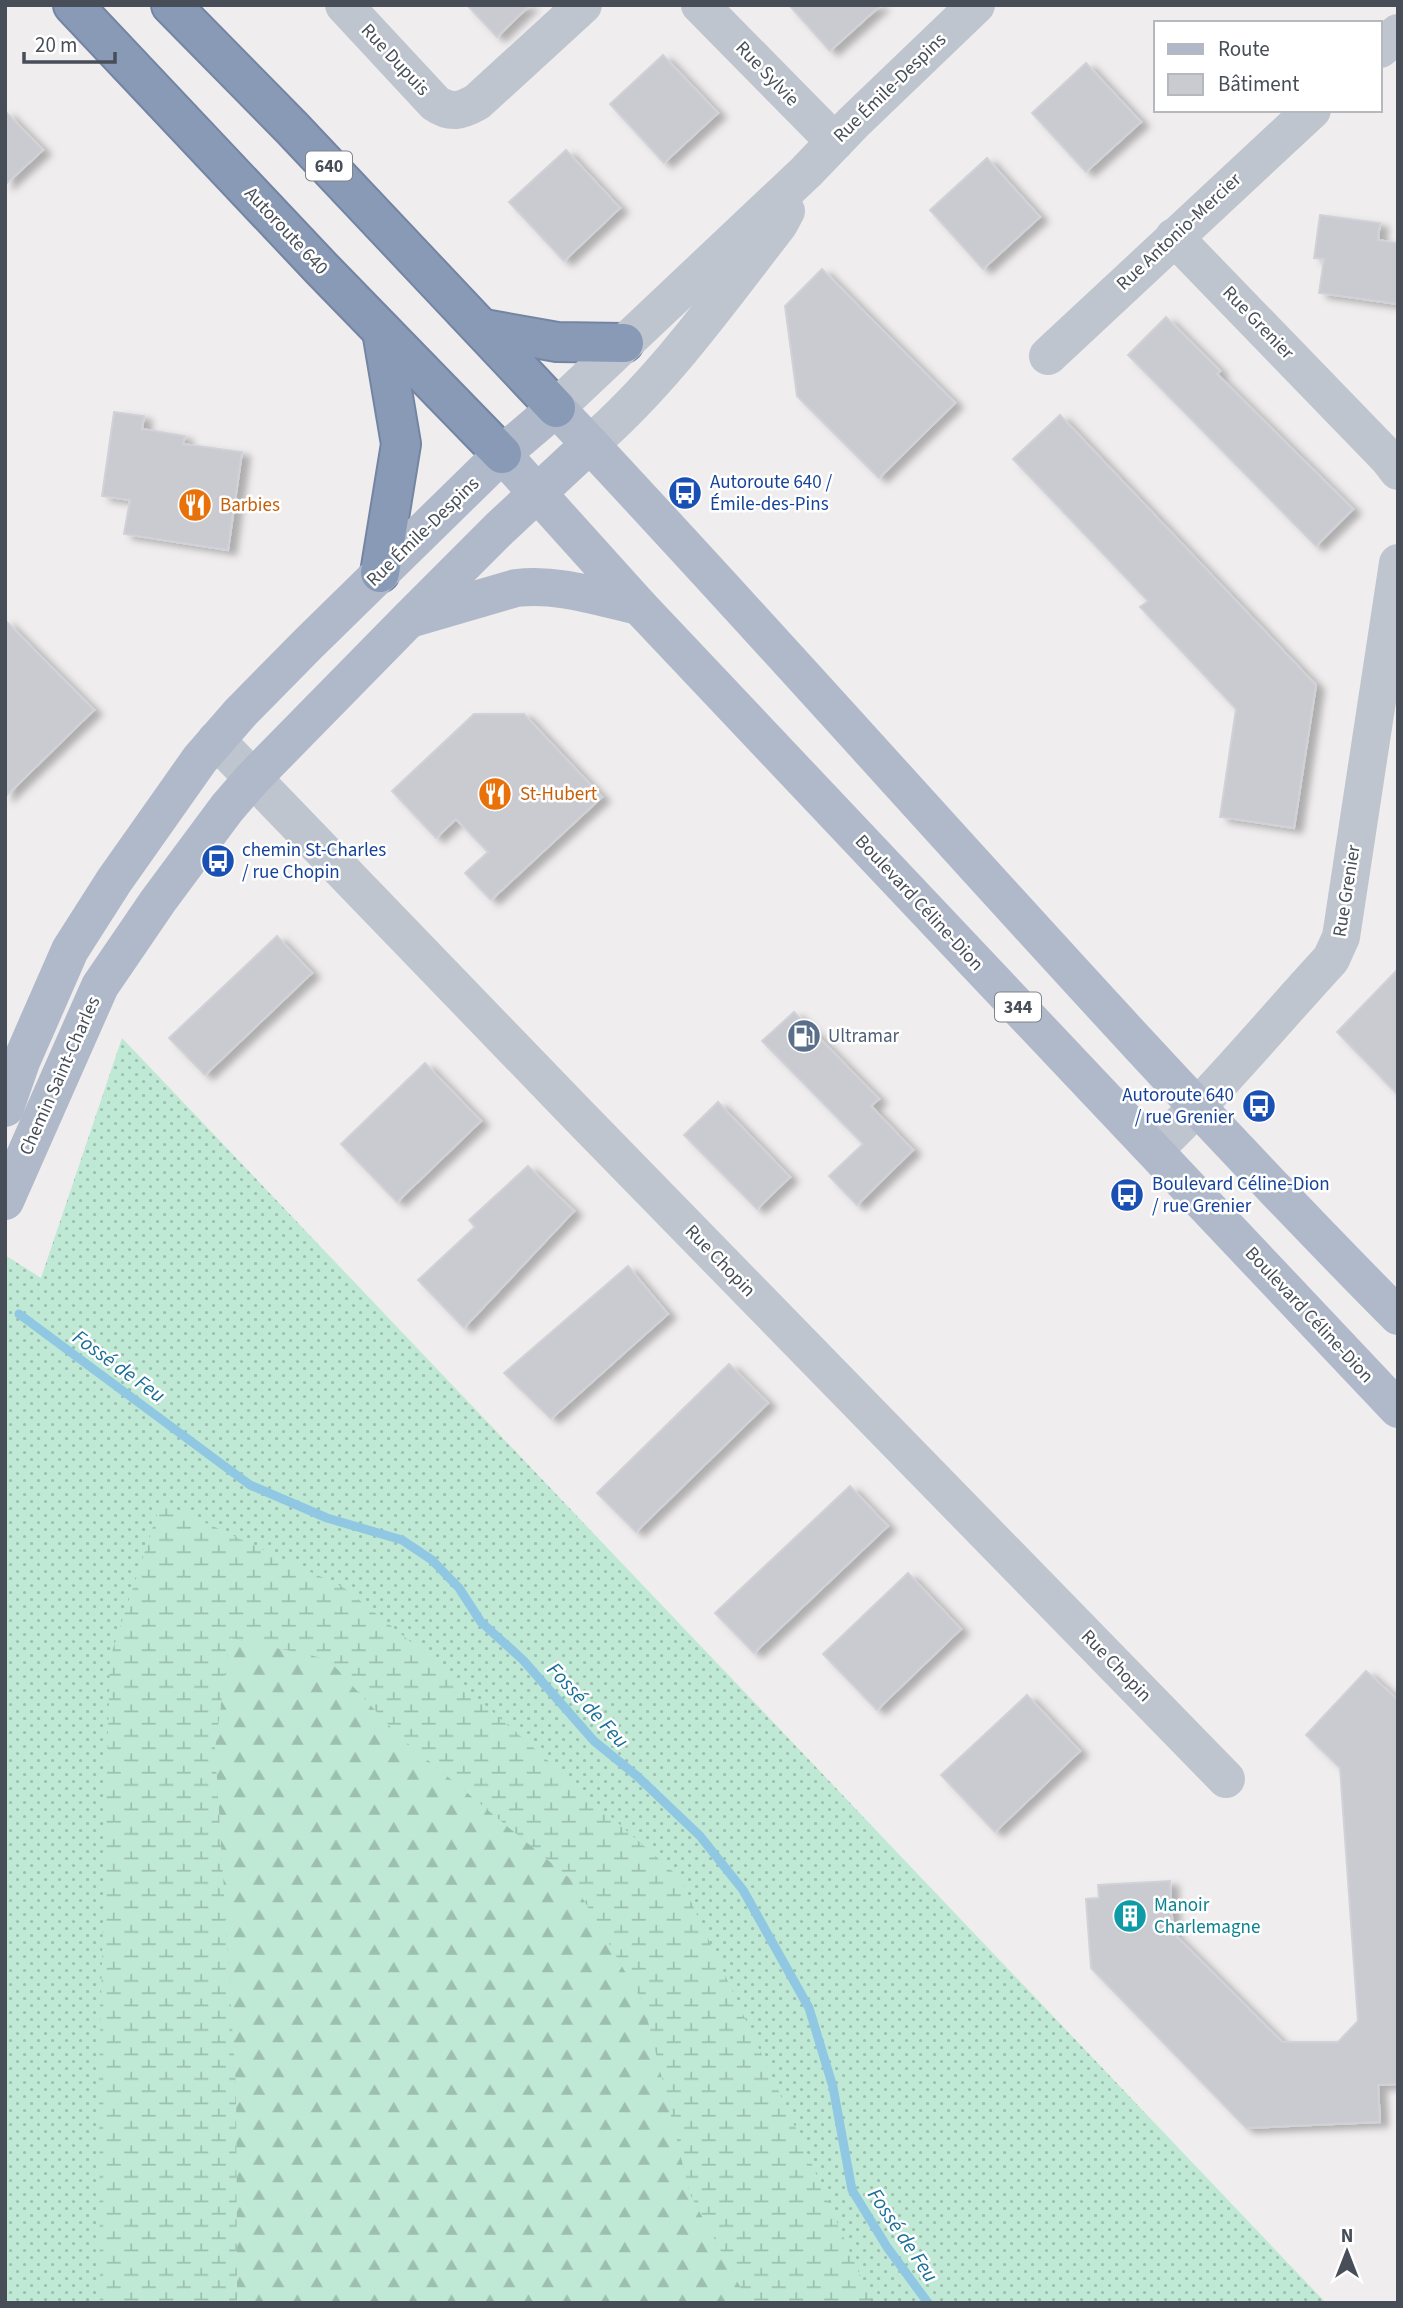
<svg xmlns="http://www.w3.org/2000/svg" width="1403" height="2308" font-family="'Source Sans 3',sans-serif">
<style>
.grass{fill:url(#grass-dots)}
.forest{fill:url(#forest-firs)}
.wetland{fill:url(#wetland-marsh)}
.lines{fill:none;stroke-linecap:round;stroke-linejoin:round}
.stream{stroke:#90c7e2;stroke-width:9}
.building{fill:#cacbd1;stroke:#d1d2d8;stroke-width:2;filter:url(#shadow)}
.highway-casing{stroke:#7485a3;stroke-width:42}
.minor{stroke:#bfc5ce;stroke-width:38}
.major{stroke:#afb9c9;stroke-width:38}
.highway{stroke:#899ab7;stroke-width:38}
.labels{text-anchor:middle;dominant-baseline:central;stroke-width:5;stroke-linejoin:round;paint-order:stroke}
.shield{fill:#fff;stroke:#7e838a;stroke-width:2}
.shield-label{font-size:18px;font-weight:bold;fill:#474e58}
.street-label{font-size:19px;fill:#474e58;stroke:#fff}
.transit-label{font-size:19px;fill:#164399;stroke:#fff;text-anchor:start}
.food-label{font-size:19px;fill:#c56008;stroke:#fff;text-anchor:start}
.service-label{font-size:19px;fill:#4e5e75;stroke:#fff;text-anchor:start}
.culture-label{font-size:19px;fill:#0d838f;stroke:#fff;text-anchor:start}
.water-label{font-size:21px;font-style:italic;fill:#1a6e98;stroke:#fff}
</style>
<defs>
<pattern id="grass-dots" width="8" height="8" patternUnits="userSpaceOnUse" patternTransform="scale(1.75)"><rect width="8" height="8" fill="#bfe9d5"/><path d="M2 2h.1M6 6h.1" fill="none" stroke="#9dbfb0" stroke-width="1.8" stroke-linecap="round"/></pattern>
<pattern id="forest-firs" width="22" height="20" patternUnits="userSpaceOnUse" patternTransform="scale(1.75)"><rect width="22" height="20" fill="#bfe9d5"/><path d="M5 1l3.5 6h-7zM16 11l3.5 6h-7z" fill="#9dbfb0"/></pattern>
<pattern id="wetland-marsh" width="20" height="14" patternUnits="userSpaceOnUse" patternTransform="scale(1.75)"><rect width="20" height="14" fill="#bfe9d5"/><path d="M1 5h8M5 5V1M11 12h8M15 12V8" fill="none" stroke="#9dbfb0"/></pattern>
<filter id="shadow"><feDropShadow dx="8" dy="4.5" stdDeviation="3.5" flood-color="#0004"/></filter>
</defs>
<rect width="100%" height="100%" fill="#efeded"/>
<path class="grass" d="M 122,1038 L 1326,2303 L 5,2303 L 5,1255 L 41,1278 Z"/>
<path class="forest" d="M 230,1638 L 328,1659 L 399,1736 L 572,1880 L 644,2004 L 690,2194 L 749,2303 L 237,2303 L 236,2088 L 215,1748 Z"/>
<path class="wetland" d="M 161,1502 L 343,1587 L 448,1672 L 680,1878 L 804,2146 L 872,2303 L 749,2303 L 690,2194 L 644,2004 L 572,1880 L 399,1736 L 328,1659 L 230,1638 L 215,1748 L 236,2088 L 237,2303 L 100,2303 L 99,2075 L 110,1658 Z"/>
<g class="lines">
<path class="stream" d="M 19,1314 L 250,1485 L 327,1518 L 402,1540 L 432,1560 L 459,1588 L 481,1622 L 523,1660 L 594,1741 L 637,1776 L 700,1836 L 743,1890 L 809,2008 L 833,2087 L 852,2190 L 887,2247 L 928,2303"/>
</g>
<g class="building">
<path d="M 467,5 L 530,5 L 497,37 Z"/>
<path d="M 789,5 L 881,5 L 830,51 Z"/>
<path d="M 663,55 L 718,113 L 664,163 L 610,104 Z"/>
<path d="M 1086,63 L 1141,122 L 1086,172 L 1032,113 Z"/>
<path d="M 5,111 L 43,150 L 5,185 Z"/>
<path d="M 566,150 L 620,208 L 564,261 L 509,202 Z"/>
<path d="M 987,158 L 1040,217 L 983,269 L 930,210 Z"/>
<path d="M 1320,215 L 1380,223 L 1378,240 L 1398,243 L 1398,304 L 1319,293 L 1324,259 L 1314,258 Z"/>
<path d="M 822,269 L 955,403 L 879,478 L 797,396 L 785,306 Z"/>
<path d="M 1166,317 L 1220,371 L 1217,374 L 1353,509 L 1316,546 L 1128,355 Z"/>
<path d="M 114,412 L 144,416 L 142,429 L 185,436 L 183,444 L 242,452 L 228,550 L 124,534 L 130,500 L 102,496 Z"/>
<path d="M 1060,415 L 1316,685 L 1294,828 L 1220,817 L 1236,709 L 1140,607 L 1148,601 L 1013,459 Z"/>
<path d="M 5,620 L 94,710 L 5,797 Z"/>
<path d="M 474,714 L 524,714 L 602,797 L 491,900 L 465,873 L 488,852 L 456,819 L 436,838 L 392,791 Z"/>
<path d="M 277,936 L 312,973 L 205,1075 L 169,1038 Z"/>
<path d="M 1398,969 L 1398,1095 L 1337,1032 Z"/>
<path d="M 794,1012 L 879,1099 L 871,1106 L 913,1150 L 857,1205 L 829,1176 L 863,1144 L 762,1041 Z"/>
<path d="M 425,1063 L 481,1121 L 397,1202 L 341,1144 Z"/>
<path d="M 718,1102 L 790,1177 L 757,1209 L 684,1135 Z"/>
<path d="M 528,1166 L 574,1211 L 464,1328 L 418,1280 L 475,1227 L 469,1220 Z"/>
<path d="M 628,1266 L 668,1314 L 551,1419 L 504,1373 Z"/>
<path d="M 729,1364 L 768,1403 L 636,1532 L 597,1493 Z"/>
<path d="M 850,1486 L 888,1526 L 754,1653 L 715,1613 Z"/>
<path d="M 908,1573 L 961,1629 L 877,1710 L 823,1654 Z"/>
<path d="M 1366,1671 L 1398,1700 L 1398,2084 L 1378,2085 L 1380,2122 L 1246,2128 L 1091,1968 L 1086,1899 L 1099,1898 L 1098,1885 L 1170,1881 L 1173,1933 L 1282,2042 L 1338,2042 L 1358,2021 L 1340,1768 L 1306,1735 Z"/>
<path d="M 1027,1695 L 1080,1751 L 995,1832 L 941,1775 Z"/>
</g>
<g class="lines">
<g class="highway-casing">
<g id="highway">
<path d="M 73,5 L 322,269 L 502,454"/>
<path d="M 171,5 L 292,128 L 556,408"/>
<path d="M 484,329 L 557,342 L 624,343"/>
<path d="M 380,573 L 401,444 L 382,331"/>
</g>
</g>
<g class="minor">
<path d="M 344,5 L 435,103 C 451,114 461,111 477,102 L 583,5"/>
<path d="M 700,5 L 835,142"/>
<path d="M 1380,49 L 1398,33"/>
<path d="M 1174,237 L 1388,458 L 1398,471"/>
<path d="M 1048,356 L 1312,110"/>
<path d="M 556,408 L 806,172 L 853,123 L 976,5"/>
<path d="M 590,444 C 663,381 720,300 779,224 L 786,211"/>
<path d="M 216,740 L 579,1116 L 1226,1779"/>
<path d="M 1154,1150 C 1217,1090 1272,1023 1331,959 L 1341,937 L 1398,563"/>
</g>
<g class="major">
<path d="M 502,454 L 639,606 L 1398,1409"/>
<path d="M 413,618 L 516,588 C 558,583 598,597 639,606"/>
<path d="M 5,1108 L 21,1062 L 70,950 L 114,881 L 200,759 L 241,712 L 308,644 L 502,454 L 556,408 C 839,708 1107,1022 1398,1316"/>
<path d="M 5,1201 L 100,986 L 158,901 L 227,808 L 253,778 L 409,619 L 500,528 L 590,444"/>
</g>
<use href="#highway" class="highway"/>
</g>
<defs>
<g id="bus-disc" transform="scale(1.75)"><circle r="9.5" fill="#1a4fb4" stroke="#fff"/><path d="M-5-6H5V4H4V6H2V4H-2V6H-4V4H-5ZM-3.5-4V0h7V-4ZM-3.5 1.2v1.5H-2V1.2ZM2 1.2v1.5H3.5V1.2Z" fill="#fff"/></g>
<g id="restaurant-disc" transform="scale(1.75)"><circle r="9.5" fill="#e8710a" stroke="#fff"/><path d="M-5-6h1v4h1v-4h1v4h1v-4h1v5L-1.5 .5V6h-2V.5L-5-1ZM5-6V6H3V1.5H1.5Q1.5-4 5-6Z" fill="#fff"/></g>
<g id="fuel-disc" transform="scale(1.75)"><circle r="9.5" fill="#5c6f8a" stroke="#fff"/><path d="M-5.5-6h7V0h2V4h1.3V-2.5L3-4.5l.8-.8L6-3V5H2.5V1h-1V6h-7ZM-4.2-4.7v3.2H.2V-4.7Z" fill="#fff"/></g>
<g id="building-disc" transform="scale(1.75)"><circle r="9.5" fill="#0f9aa8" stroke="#fff"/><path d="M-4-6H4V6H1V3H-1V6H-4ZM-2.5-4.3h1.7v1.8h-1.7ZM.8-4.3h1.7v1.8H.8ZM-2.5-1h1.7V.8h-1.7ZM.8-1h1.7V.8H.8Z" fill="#fff"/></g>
</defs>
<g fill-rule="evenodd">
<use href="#bus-disc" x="685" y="493"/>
<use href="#restaurant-disc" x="195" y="505"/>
<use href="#restaurant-disc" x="495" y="794"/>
<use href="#bus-disc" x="218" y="861"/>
<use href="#fuel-disc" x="804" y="1036"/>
<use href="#bus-disc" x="1259" y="1106"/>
<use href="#bus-disc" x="1127" y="1195"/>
<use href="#building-disc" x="1130" y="1916"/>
</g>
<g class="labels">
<g class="shield">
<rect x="306" y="151.5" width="46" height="29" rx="5"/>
<rect x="995" y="992.5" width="46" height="29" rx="5"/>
</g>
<g class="shield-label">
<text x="329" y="166">640</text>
<text x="1018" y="1007">344</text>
</g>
<g class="street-label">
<text transform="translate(395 60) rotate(47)">Rue Dupuis</text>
<text transform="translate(767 74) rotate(46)">Rue Sylvie</text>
<text transform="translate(890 88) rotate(-44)">Rue Émile-Despins</text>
<text transform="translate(286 231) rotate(47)">Autoroute 640</text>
<text transform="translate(1179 232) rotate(-43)">Rue Antonio-Mercier</text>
<text transform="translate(1258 323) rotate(46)">Rue Grenier</text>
<text transform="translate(423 532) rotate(-44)">Rue Émile-Despins</text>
<text transform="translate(1347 891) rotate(-81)">Rue Grenier</text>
<text transform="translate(919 903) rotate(47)">Boulevard Céline-Dion</text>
<text transform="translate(60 1076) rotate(-66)">Chemin Saint-Charles</text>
<text transform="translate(720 1261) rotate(46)">Rue Chopin</text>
<text transform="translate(1309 1315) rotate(47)">Boulevard Céline-Dion</text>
<text transform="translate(1116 1666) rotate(46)">Rue Chopin</text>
</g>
<g class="transit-label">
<text x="710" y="482">Autoroute 640 /<tspan x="710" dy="22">Émile-des-Pins</tspan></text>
<text x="242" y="850">chemin St-Charles<tspan x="242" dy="22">/ rue Chopin</tspan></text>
<text x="1234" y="1095" text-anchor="end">Autoroute 640<tspan x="1234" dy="22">/ rue Grenier</tspan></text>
<text x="1152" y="1184">Boulevard Céline-Dion<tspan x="1152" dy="22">/ rue Grenier</tspan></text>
</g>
<g class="food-label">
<text x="220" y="505">Barbies</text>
<text x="520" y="794">St-Hubert</text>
</g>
<g class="service-label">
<text x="828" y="1036">Ultramar</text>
</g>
<g class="culture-label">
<text x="1154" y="1905">Manoir<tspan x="1154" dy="22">Charlemagne</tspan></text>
</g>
<g class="water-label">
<text transform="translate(119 1366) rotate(36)">Fossé de Feu</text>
<text transform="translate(588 1705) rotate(47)">Fossé de Feu</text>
<text transform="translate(903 2235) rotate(56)">Fossé de Feu</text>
</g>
</g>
<rect width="1403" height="2308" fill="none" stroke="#474e58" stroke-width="14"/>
<rect x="1154" y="21" width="228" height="91" fill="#ffffff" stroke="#b5b8bc" stroke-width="2"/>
<rect x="1168" y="44" width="35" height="10" fill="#afb9c9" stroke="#b5b8bc" stroke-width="2"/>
<text x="1218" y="56" font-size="21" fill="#474e58">Route</text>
<rect x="1168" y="74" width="35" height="21" fill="#cacbd1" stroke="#b5b8bc" stroke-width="2"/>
<text x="1218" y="91" font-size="21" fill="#474e58">Bâtiment</text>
<g transform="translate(1347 2252)" stroke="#ffffff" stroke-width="5" paint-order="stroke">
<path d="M0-5L12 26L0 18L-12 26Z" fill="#474e58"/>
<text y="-10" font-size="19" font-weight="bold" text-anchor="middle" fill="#474e58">N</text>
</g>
<path d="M24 52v10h91v-10" fill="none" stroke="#474e58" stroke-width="3.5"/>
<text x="35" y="52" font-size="21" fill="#474e58" stroke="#ffffff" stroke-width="5" paint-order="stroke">20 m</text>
</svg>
